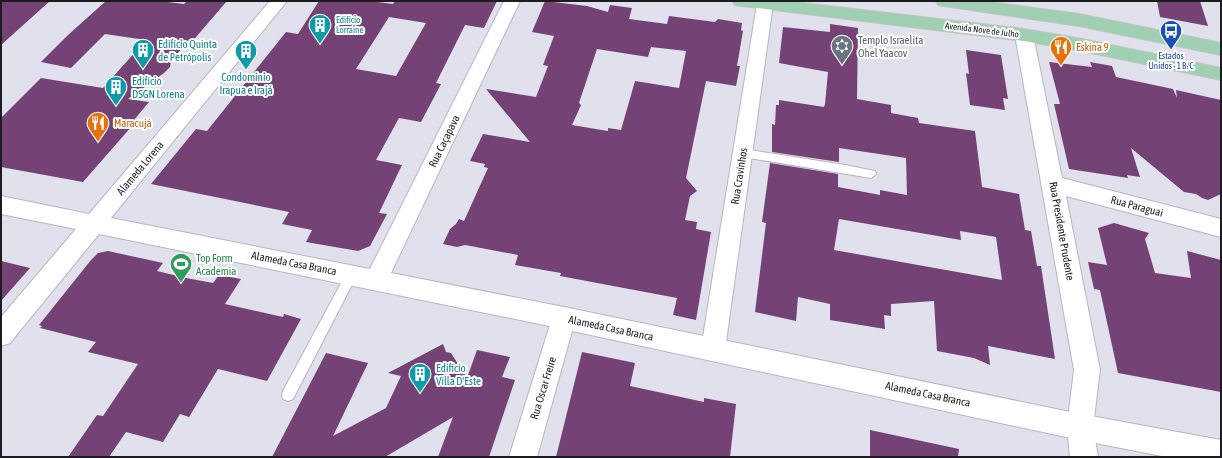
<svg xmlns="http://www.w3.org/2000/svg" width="1222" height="458" font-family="'Asap Condensed',sans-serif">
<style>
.building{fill:#754276;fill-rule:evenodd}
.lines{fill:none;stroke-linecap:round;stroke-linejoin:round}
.lane-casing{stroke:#b5b6c2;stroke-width:2}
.street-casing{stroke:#b5b6c2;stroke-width:2}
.secondary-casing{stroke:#b5b6c2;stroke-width:2}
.primary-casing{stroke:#c4c4c5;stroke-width:2}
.lane{fill:#fff;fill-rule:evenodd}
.street{fill:#fff;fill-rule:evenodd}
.secondary{fill:#fff;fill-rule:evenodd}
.primary{fill:#9fd0b2;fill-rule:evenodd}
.labels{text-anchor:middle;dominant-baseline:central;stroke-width:4;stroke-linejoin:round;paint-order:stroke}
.far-culture-label{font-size:9px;fill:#0d838f;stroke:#fff;text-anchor:start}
.far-street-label{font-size:9px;fill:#1b1b20;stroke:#fff}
.far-transit-label{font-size:9px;fill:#164399;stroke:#fff}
.worship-label{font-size:11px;fill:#5b616d;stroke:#fff;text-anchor:start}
.culture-label{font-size:11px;fill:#0d838f;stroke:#fff;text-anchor:start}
.food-label{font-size:11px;fill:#c56008;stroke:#fff;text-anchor:start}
.street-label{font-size:11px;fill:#1b1b20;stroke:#fff}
.leisure-label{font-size:11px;fill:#27864d;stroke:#fff;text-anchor:start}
</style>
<rect width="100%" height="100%" fill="#e0e1ed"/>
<g class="building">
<path d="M 1,1 L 50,1 L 1,45 Z"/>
<path d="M 106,1 L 160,1 L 184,4 L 187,1 L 227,1 L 190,44 L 187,43 L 184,46 L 171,61 L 170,67 L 164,73 L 128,99 L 149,102 L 129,126 L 132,126 L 83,182 L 1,167 L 1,118 L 41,78 L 103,88 L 146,40 L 105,34 L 71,68 L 41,62 L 68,35 Z"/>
<path d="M 319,1 L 370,1 L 393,4 L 395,1 L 497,1 L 484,28 L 465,25 L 436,83 L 441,84 L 421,122 L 399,118 L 376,160 L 402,165 L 379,213 L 387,214 L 370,246 L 358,251 L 306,242 L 312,230 L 282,224 L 289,212 L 151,184 L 196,129 L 207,131 L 286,32 L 298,34 ZM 389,17 L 426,23 L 396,76 L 356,69 Z"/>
<path d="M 545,1 L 587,6 L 608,12 L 610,5 L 632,8 L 629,19 L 667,24 L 669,16 L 715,22 L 718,19 L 742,23 L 741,30 L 743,31 L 737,66 L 740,66 L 736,86 L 706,81 L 686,178 L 697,191 L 690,196 L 685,220 L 697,222 L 696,229 L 711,232 L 696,320 L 673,315 L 677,298 L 560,276 L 561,273 L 515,265 L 518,255 L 465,245 L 457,247 L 443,244 L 450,229 L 456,224 L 459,219 L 464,221 L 488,168 L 484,167 L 485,164 L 470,161 L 483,134 L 530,142 L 486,89 L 536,97 L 548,66 L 543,65 L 554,36 L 532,32 ZM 651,47 L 686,51 L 679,88 L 635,81 L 621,130 L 608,128 L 608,131 L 572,125 L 581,105 L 579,103 L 597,49 L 648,57 Z"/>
<path d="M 1157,1 L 1200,1 L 1208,26 L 1160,17 Z"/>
<path d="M 830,24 L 858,28 L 857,99 L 891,105 L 891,113 L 918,118 L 919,123 L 975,131 L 982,187 L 1019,194 L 1025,230 L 1031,231 L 1037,266 L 1041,266 L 1055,359 L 988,346 L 990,365 L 974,358 L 937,351 L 934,301 L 891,304 L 891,316 L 884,315 L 885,329 L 830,320 L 830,304 L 798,297 L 796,321 L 755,312 L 766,223 L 762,222 L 770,163 L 838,174 L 838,187 L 880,195 L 880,190 L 907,195 L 906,158 L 839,148 L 839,162 L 772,152 L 772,124 L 775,125 L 776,105 L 779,105 L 779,100 L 824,107 L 825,104 L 828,72 L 779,63 L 783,27 L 830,32 ZM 839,219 L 961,240 L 960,231 L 996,237 L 1002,280 L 834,250 Z"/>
<path d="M 966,50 L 1001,55 L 1008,99 L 1003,98 L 1005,110 L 970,105 L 966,73 L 969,74 Z"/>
<path d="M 1049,62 L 1092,67 L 1090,62 L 1112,66 L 1116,77 L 1173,89 L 1177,98 L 1176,90 L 1221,100 L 1221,194 L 1208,200 L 1202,198 L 1196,194 L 1184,192 L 1131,148 L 1140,177 L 1127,175 L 1128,178 L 1069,169 L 1054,104 L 1060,104 Z"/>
<path d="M 1114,223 L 1149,233 L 1145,239 L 1155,273 L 1191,278 L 1187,251 L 1221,260 L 1221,392 L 1118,373 L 1100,290 L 1094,289 L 1088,262 L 1107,265 L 1098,228 Z"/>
<path d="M 108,251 L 163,263 L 157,271 L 186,278 L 213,283 L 219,275 L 241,279 L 225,304 L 283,317 L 284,314 L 301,319 L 267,381 L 218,369 L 189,417 L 180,414 L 163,442 L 126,432 L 109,457 L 68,457 L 97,415 L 103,416 L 138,364 L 88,352 L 96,342 L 40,328 L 42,326 L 39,325 L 91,260 L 98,253 Z"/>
<path d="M 1,261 L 30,268 L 1,301 Z"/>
<path d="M 443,344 L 446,352 L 451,353 L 467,378 L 477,350 L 510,357 L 502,377 L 515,380 L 489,457 L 438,457 L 453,417 L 385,457 L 272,457 L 326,353 L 368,363 L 333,436 L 386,408 L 401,376 L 388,373 Z"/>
<path d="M 582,352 L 635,363 L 630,386 L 704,402 L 704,398 L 736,404 L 730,457 L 556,457 Z"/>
<path d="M 870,430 L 959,449 L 958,457 L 870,457 Z"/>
</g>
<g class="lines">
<g class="lane-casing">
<g id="lane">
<path d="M 743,149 L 845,165 L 875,171 L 876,174 L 871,178 L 743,157 L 738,153 Z"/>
<path d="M 351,270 L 355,272 L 357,275 L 293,399 L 288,401 L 283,399 L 282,395 L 283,391 L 347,272 Z"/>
</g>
</g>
<g class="street-casing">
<g id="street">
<path d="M 270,1 L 287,1 L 111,218 L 370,269 L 504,1 L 520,1 L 391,273 L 564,307 L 572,310 L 576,318 L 572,326 L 564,329 L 99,234 L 10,343 L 1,346 L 1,317 L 76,229 L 1,214 L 1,196 L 89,214 Z"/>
<path d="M 759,1 L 771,1 L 773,4 L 725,349 L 722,357 L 713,360 L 704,357 L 701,349 L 757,4 Z"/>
<path d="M 1024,29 L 1030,31 L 1033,35 L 1062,178 L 1221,219 L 1221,237 L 1066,196 L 1100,370 L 1093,427 L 1098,457 L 1070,457 L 1067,427 L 1074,370 L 1015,35 L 1018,31 Z"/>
</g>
</g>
<g class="secondary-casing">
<path id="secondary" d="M 564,307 L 1080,414 L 1221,440 L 1221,457 L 1167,457 L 1080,440 L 572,331 L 537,457 L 509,457 L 552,318 L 556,310 Z"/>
</g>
<g class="primary-casing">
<g id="primary">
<path d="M 733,1 L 786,1 L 1024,29 L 1082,39 L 1221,68 L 1221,80 L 1082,51 L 1024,41 L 741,6 L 735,5 Z"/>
<path d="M 936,1 L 982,1 L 1079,14 L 1221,43 L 1221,55 L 1079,26 L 944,6 L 938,5 Z"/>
</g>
</g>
<use href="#lane" class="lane"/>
<use href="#street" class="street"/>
<use href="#secondary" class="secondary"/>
<use href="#primary" class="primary"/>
</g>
<defs>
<g id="building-pin" transform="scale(1.15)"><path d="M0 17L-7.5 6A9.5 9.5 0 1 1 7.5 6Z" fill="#0f9aa8" stroke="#fff"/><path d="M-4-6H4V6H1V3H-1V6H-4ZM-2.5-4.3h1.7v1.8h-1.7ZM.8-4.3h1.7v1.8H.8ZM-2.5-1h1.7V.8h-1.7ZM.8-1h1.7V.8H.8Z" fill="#fff"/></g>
<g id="bus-pin" transform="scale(1.15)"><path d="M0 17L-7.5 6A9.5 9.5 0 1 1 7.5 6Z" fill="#1a4fb4" stroke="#fff"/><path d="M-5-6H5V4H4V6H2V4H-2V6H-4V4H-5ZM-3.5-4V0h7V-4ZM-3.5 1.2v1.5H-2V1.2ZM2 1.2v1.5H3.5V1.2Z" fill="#fff"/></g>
<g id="synagogue-pin" transform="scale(1.15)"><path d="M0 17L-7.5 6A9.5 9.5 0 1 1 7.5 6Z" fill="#6b7280" stroke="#fff"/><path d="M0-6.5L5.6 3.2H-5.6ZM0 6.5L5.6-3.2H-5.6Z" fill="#fff"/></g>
<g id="restaurant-pin" transform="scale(1.15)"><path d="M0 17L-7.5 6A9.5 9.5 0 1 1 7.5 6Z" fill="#e8710a" stroke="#fff"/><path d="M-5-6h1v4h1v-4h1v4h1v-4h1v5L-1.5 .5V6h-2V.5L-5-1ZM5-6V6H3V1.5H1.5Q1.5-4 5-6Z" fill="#fff"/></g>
<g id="stadium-pin" transform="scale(1.15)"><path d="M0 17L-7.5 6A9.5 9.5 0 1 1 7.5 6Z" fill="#2e9e5b" stroke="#fff"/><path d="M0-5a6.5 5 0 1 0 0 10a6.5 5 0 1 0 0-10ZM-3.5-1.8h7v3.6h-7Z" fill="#fff"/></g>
</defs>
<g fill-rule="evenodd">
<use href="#building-pin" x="320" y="25"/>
<use href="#bus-pin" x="1171" y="31"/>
<use href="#synagogue-pin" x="842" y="46"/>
<use href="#restaurant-pin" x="1061" y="47"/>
<use href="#building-pin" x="143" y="50"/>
<use href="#building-pin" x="246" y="51"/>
<use href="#building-pin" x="116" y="87"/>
<use href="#restaurant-pin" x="98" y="123"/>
<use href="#stadium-pin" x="181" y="264"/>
<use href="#building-pin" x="420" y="374"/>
</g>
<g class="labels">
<g class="far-culture-label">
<text x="336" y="20">Edifício<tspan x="336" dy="10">Lorraine</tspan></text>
</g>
<g class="far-street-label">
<text transform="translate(982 30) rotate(7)">Avenida Nove de Julho</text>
</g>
<g class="far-transit-label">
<text x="1171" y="56">Estados<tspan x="1171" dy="10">Unidos - 1 B/C</tspan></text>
</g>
<g class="worship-label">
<text x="858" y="40">Templo Israelita<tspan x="858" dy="13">Ohel Yaacov</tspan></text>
</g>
<g class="culture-label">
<text x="158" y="44">Edifício Quinta<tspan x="158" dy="13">de Petrópolis</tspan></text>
<text x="246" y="77" text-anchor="middle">Condomínio<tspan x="246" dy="13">Irapua e Irajá</tspan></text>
<text x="132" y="81">Edifício<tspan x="132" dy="13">DSGN Lorena</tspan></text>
<text x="436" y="368">Edificio<tspan x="436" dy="13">Villa D'Este</tspan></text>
</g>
<g class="food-label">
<text x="1076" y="47">Eskina 9</text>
<text x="114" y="123">Maracujá</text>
</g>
<g class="street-label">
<text transform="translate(444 141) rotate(-64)">Rua Caçapava</text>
<text transform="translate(140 168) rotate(-50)">Alameda Lorena</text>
<text transform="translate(739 176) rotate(-81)">Rua Cravinhos</text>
<text transform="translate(1137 206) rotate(15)">Rua Paraguai</text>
<text transform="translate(1062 231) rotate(80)">Rua Presidente Prudente</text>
<text transform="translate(294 263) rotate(11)">Alameda Casa Branca</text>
<text transform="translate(611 328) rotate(12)">Alameda Casa Branca</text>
<text transform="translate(543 388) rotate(-73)">Rua Oscar Freire</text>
<text transform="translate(928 394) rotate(12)">Alameda Casa Branca</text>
</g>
<g class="leisure-label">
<text x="196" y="258">Top Form<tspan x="196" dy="13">Academia</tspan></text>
</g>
</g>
<rect width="1222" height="458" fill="none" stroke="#1b1b20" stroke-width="4"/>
</svg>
